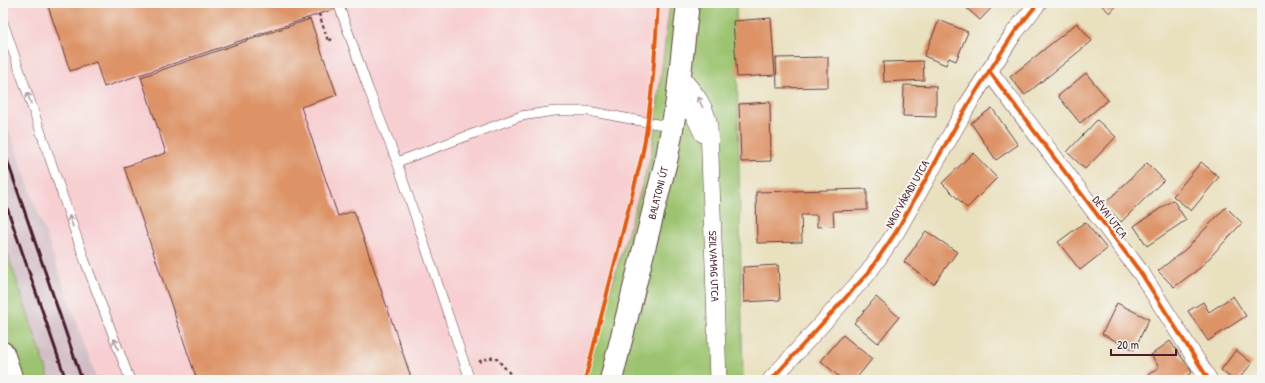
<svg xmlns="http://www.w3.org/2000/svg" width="1265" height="383" font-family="'Patrick Hand',sans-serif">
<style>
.built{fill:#f7cfd1}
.industrial{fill:#d2bdc6}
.green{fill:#9cc470;stroke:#73724e}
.building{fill:#dd9366}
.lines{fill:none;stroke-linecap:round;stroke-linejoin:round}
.lane-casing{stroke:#623c41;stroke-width:10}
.street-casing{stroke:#623c41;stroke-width:18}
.secondary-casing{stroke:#623c41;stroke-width:24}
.path{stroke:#623c41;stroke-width:2.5;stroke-dasharray:3 3;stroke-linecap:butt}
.lane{stroke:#fff;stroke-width:9}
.street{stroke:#fff;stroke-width:17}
.secondary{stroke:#fff;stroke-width:22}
.rail{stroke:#4a1f2b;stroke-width:3}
.cycleway-casing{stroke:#f6f6f2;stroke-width:6}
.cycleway{stroke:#e8590c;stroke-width:4}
.oneway{stroke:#ae9aa0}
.labels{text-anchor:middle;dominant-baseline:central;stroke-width:4;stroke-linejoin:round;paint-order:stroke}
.street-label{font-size:11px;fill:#4a1f2b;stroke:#f6f6f2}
</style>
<rect width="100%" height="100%" fill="#f6f6f2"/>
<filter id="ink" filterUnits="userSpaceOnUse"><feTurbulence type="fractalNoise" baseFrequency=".025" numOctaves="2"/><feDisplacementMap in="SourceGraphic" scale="8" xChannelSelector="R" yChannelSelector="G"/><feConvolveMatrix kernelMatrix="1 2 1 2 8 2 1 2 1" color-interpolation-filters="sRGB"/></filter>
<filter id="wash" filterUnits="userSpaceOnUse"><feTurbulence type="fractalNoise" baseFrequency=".012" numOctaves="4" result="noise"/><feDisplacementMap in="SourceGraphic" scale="16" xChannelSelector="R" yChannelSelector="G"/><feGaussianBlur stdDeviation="0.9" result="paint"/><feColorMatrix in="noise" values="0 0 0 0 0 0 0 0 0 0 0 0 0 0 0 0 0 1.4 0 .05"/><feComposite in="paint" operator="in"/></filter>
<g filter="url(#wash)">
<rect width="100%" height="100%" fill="#e9e0be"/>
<path class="built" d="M 3,3 L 670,3 L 651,156 L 583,380 L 97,380 L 3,113 Z"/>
<path class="industrial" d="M 3,113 L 97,380 L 50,380 L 3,240 Z"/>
<g class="green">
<path d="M 670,3 L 736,3 L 743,380 L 583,380 L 651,156 Z"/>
<path d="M 3,240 L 50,380 L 3,380 Z"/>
</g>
<g id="blocks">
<g class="building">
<path d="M 47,3 L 332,3 L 334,9 L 104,87 L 96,62 L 70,71 Z"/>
<path d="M 961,3 L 996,3 L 980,20 Z"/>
<path d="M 1099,3 L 1119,3 L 1110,13 Z"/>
<path d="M 771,18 L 775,75 L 737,77 L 733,21 Z"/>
<path d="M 310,19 L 337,95 L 301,107 L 338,216 L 354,211 L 412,380 L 197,380 L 124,167 L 166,153 L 141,77 Z"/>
<path d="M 939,20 L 968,32 L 956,61 L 949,58 L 946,65 L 924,56 Z"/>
<path d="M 1077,23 L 1092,41 L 1025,95 L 1010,77 Z"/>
<path d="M 828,57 L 828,87 L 777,88 L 776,58 Z"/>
<path d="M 923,61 L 924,80 L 884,82 L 883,62 Z"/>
<path d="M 1086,73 L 1108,100 L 1080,123 L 1058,96 Z"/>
<path d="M 904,85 L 936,86 L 936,117 L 903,116 Z"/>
<path d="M 770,102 L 771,161 L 741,162 L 739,104 Z"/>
<path d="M 992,108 L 1018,145 L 996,160 L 971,123 Z"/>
<path d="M 1097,120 L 1116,137 L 1085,169 L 1067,152 Z"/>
<path d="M 973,153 L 997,178 L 967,208 L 942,183 Z"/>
<path d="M 1201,162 L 1219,177 L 1191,211 L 1173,196 Z"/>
<path d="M 1147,163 L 1164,180 L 1121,222 L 1104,204 Z"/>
<path d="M 867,189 L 867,210 L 833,211 L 834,226 L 817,227 L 817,215 L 801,215 L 802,242 L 757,243 L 756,192 Z"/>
<path d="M 1173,200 L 1186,220 L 1147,246 L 1134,226 Z"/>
<path d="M 1226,207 L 1242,223 L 1200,268 L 1174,287 L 1158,271 L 1187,248 Z"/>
<path d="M 1085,222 L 1107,249 L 1080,270 L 1058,242 Z"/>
<path d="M 926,231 L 957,252 L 934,284 L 904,262 Z"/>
<path d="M 778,265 L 780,300 L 744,302 L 743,267 Z"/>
<path d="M 1233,296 L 1246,316 L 1208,341 L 1188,311 L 1203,302 L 1209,312 Z"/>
<path d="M 876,297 L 899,317 L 878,343 L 854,323 Z"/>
<path d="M 1117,303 L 1149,319 L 1134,350 L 1102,334 Z"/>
<path d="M 843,335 L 872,359 L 855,380 L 843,380 L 821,361 Z"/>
<path d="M 1170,341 L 1192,372 L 1181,380 L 1152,380 L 1148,375 L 1159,367 L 1151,355 Z"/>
<path d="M 1236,350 L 1252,363 L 1238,380 L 1233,380 L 1221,370 Z"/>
</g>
</g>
</g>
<g filter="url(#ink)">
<use href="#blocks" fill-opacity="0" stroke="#623c41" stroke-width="1"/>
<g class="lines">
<g class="lane-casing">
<g id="lane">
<path d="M 338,3 L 368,88 L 397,162 L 470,380"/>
<path d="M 3,22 L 85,261 L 130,380"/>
<path d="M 397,162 L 521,116 L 555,111 L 588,111 L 673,127"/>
</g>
</g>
<g class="street-casing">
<g id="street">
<path d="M 989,71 L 1141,273 L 1209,380"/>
<path id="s1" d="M 680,76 C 694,92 705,104 709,126 L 718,380"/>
<path d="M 677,101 L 694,115 L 703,134"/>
<path d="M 771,380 L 868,273 L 896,232 L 970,101 L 1014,33 L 1038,3"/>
</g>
</g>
<g class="secondary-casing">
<g id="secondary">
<path d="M 3,353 L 12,380"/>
<path id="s2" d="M 611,380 L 667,157 L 677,101 L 688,3"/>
</g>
</g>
<g class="path">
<path d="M 319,14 L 328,41 L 335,38"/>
<path d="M 479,362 L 482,360 L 495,357 L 516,380"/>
</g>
<use href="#lane" class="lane"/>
<use href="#street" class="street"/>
<use href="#secondary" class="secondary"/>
<g class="rail">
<path d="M 3,148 L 82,380"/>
<path d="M 3,196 L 66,380"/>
</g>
<g class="cycleway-casing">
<g id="cycleway">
<path d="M 989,71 L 1141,273 L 1209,380"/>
<path d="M 585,380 L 642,156 C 652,105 655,54 658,3"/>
<path d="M 771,380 L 868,273 L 896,232 L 970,101 L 1014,33 L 1038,3"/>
</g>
</g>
<use href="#cycleway" class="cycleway"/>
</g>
<defs><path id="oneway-shaft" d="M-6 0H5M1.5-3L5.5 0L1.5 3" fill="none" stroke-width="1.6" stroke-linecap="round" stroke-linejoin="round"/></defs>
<g class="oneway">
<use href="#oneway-shaft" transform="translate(29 98) rotate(-109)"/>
<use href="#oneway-shaft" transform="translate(700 102) rotate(-116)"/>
<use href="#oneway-shaft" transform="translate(71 221) rotate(-109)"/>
<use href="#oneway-shaft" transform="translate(116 344) rotate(-111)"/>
</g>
</g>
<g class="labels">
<g class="street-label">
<text stroke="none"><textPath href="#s2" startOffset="193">BALATONI ÚT</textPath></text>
<text transform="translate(907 194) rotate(-60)">NAGYVÁRADI UTCA</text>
<text transform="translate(1110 217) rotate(53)">DÉVAI UTCA</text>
<text stroke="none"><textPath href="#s1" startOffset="199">SZILVAMAG UTCA</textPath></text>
</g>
</g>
<rect width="1265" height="383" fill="none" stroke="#f6f6f2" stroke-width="16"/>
<path d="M1111 349v6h65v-6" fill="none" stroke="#4a1f2b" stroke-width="2"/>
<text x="1117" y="349" font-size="12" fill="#4a1f2b" stroke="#f6f6f2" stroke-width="3" paint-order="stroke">20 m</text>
</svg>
